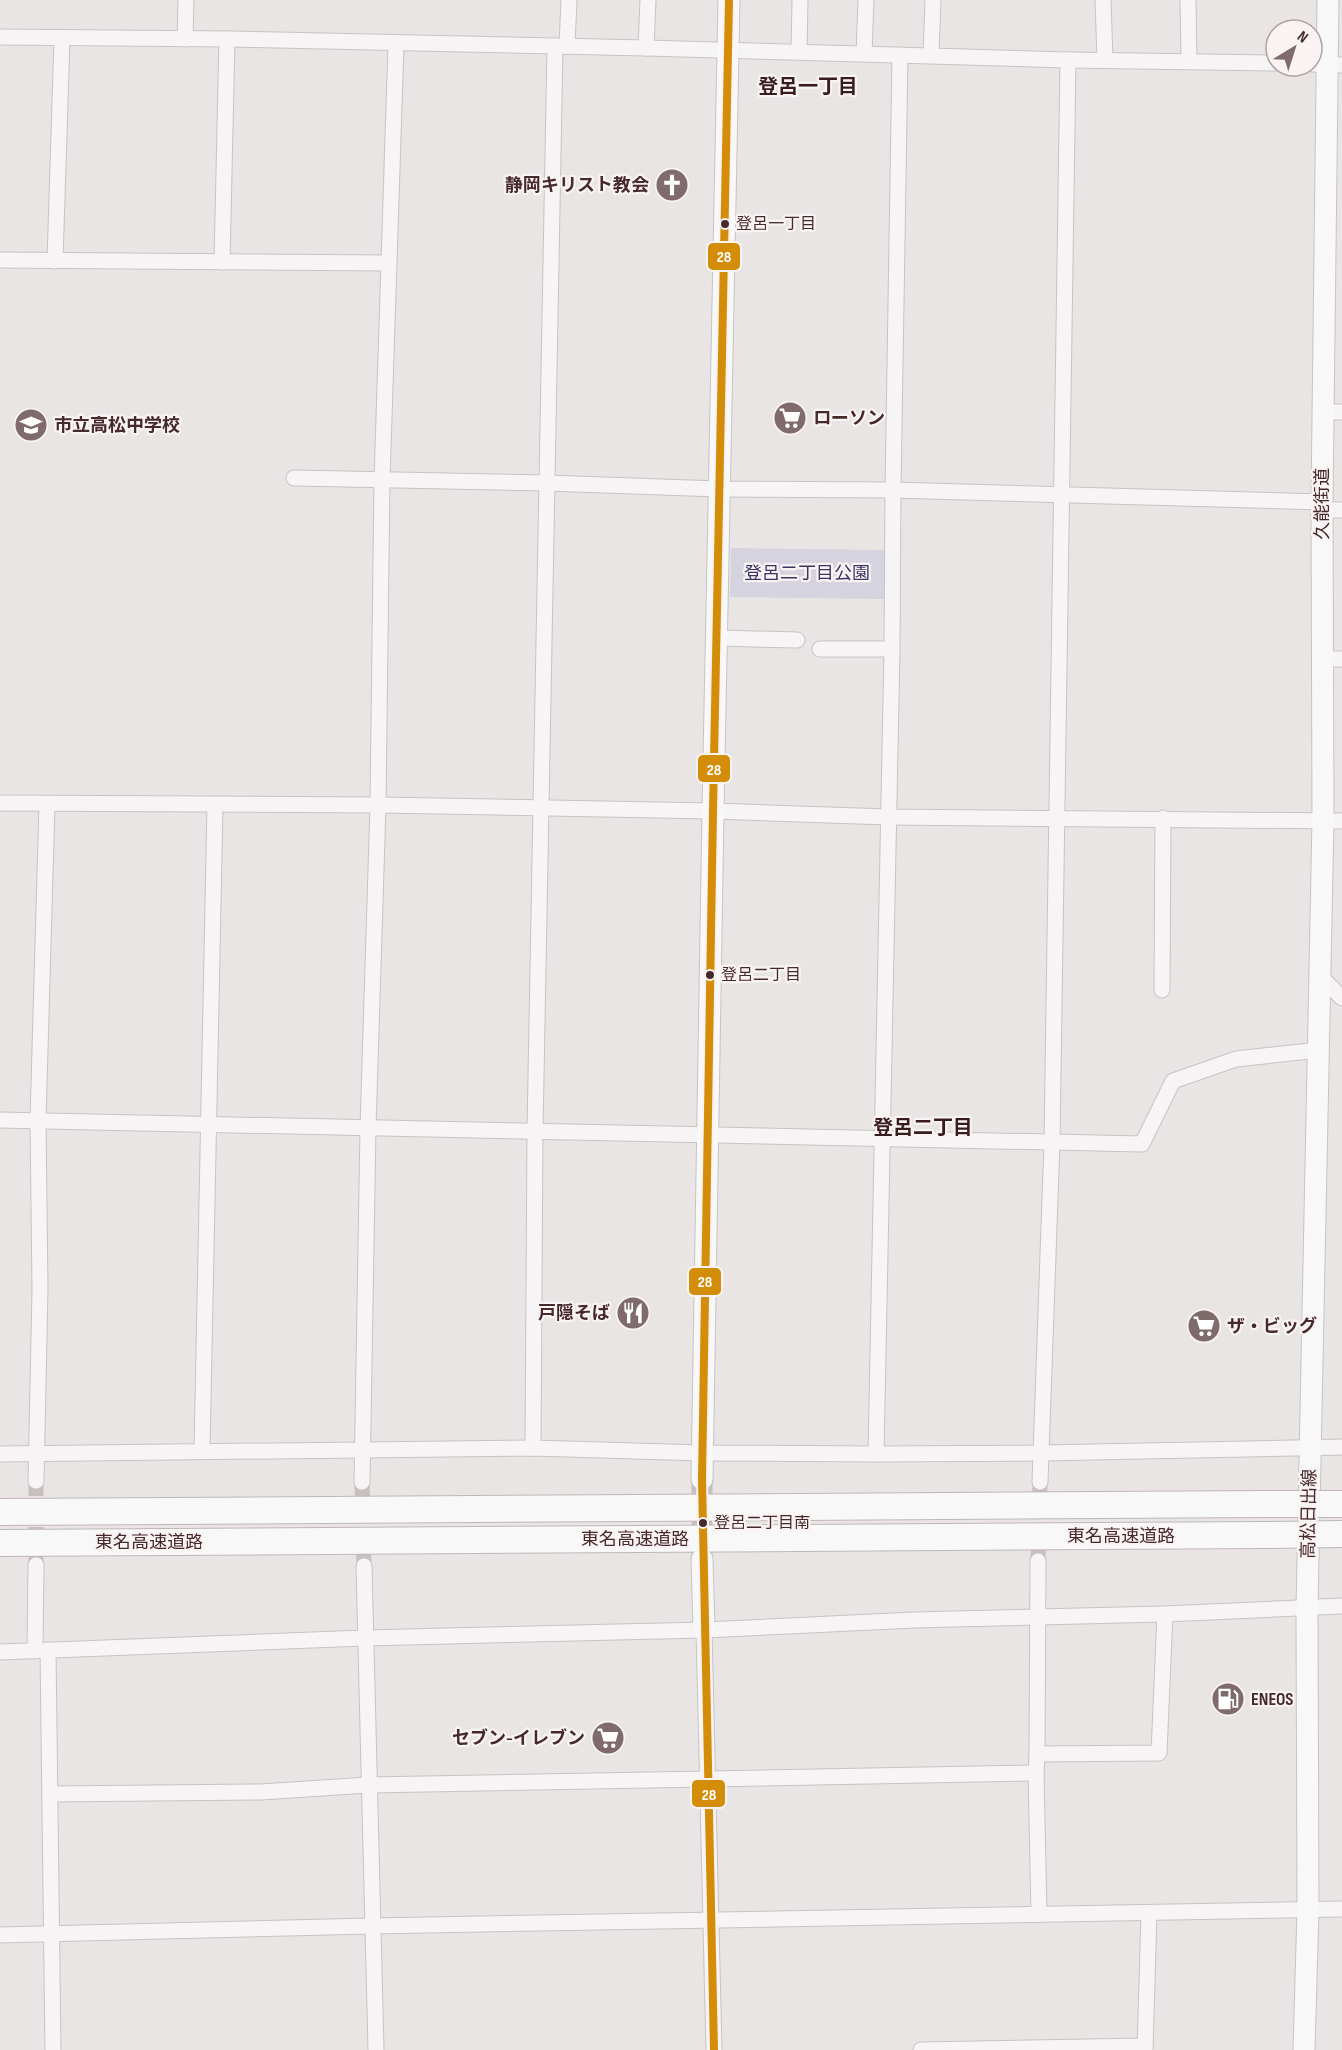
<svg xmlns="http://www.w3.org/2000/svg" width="1342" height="2050" font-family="'Sofia Sans Condensed','Noto Sans JP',sans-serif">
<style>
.green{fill:#d5d3dd}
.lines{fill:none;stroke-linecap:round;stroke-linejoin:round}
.street-tunnel{stroke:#c9bfc0;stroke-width:15;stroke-dasharray:15 8;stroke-linecap:butt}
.secondary-tunnel{stroke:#c9bfc0;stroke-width:21;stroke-dasharray:21 10;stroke-linecap:butt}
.street-casing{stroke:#c8c3c3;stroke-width:17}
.secondary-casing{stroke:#c8c3c3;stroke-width:23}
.highway-casing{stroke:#bfb7b8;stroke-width:28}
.street{stroke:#f7f4f5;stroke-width:15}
.secondary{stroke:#f8f8f8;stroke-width:21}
.highway{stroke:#f8f8f8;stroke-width:26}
.highway-bridge-casing{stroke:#bfb7b8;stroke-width:28;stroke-linecap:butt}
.highway-bridge{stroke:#f8f8f8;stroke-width:26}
.bus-1-casing{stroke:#f9f3f4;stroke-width:12}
.bus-1{stroke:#d48d09;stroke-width:8}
.bus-dot{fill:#46292b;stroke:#f9f3f4;stroke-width:2}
.labels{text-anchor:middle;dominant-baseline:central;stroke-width:4.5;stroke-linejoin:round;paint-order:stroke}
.bus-label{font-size:16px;fill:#46292b;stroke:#f9f3f4;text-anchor:start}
.poi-label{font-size:18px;font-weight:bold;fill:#46292b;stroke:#f9f3f4;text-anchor:start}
.street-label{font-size:18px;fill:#46292b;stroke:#f9f3f4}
.park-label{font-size:18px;fill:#3a3564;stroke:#f9f3f4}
.neighbourhood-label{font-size:20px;font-weight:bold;fill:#371b1d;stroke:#f9f3f4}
.line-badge{stroke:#f9f3f4;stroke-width:2}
.badge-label{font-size:16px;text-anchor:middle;font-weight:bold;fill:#fff}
</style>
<rect width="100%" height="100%" fill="#eae5e5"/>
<path class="green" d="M 731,548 L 884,550 L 884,599 L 730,597 Z"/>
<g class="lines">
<g class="street-tunnel">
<path d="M 362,1482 L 364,1566"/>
<path d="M 1038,1561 L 1040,1482"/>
<path d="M 36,1565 L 36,1481"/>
</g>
<path class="secondary-tunnel" d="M 702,1479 L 702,1554"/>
<g class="street-casing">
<g id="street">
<path d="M 1103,0 L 1105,60"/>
<path d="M 1188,0 L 1189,61"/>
<path d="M 0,37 L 227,39 L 646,48 L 1068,60 L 1276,63"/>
<path d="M 185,39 L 186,0"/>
<path d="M 567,46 L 569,0"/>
<path d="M 646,48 L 648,0"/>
<path d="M 799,52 L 800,0"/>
<path d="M 864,54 L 866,0"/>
<path d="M 931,55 L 933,0"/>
<path d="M 1312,64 L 1342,65"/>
<path d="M 0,260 L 388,263"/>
<path d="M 55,261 L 62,38"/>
<path d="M 222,262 L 227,39"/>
<path d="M 1323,412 L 1342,412"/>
<path d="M 294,478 L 546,483 L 719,489 L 893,490 L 1322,502"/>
<path d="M 1322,510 L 1342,510"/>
<path d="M 717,638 L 797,640"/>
<path d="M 820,649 L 892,649"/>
<path d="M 1322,659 L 1342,659"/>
<path d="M 0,803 L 378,805 L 713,811 L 888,817 L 1342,821"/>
<path d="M 1321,977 L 1342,998"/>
<path d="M 1162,990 L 1163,818"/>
<path d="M 0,1120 L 1142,1144 L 1173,1081 L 1236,1059 L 1319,1050"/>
<path d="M 533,1448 L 535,1131 L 555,46"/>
<path d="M 202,1450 L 215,805"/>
<path d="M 0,1454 L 533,1448 L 703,1453 L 876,1454 L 1041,1453 L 1342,1447"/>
<path d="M 876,1454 L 892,649 L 893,490 L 900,55"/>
<path d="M 36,1481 L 40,1289 L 38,1120 L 47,804"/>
<path d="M 362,1482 L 368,1128 L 378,805 L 382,480 L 396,44"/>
<path d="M 1040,1482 L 1052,1142 L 1068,60"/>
<path d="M 1038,1561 L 1037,1754 L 1036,1773 L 1039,1914"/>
<path d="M 364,1566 L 376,2050"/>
<path d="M 704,1630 L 714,2050"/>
<path d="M 48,1650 L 53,2050"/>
<path d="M 35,1651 L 36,1565"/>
<path d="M 0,1652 L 364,1638 L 704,1630 L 914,1620 L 1165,1614 L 1342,1606"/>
<path d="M 1037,1754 L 1159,1753 L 1165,1614"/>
<path d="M 50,1794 L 261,1792 L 368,1785 L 1036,1773"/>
<path d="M 0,1935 L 372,1926 L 1342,1909"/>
<path d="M 921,2050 L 1145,2046"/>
<path d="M 1145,2050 L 1149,1913"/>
</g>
</g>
<g class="secondary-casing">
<g id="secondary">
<path d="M 702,1479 L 713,811 L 729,0"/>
<path d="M 702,1559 L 704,1630"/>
<path d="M 1304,2050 L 1308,1910 L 1307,1608 L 1323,821 L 1322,502 L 1328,0"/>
</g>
</g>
<g class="highway-casing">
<g id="highway">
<path d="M 0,1512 L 1266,1504"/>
<path d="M 0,1543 L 1264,1535"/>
</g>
</g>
<use href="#street" class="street"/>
<use href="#secondary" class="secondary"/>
<use href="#highway" class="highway"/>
<g class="highway-bridge-casing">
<g id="highway-bridge">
<path d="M 1266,1504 L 1342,1504"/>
<path d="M 1264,1535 L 1342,1534"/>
</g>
</g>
<use href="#highway-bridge" class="highway-bridge"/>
<g class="bus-1-casing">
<path id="bus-1" d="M 714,2050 L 702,1479 L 713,811 L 729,0"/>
</g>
<use href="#bus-1" class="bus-1"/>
</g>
<defs>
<g id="church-disc" transform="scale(1.725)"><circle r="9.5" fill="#7f6b6c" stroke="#f9f3f4"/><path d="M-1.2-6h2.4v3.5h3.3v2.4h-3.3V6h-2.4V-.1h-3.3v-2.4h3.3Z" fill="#fff"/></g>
<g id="supermarket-disc" transform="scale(1.725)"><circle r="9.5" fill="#7f6b6c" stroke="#f9f3f4"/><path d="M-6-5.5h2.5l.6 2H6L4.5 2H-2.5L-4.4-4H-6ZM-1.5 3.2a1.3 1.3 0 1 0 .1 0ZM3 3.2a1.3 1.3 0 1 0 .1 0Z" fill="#fff"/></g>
<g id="school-disc" transform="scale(1.725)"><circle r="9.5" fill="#7f6b6c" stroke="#f9f3f4"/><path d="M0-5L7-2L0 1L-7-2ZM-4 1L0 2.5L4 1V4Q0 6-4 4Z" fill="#fff"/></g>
<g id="restaurant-disc" transform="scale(1.725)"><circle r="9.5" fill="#7f6b6c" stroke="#f9f3f4"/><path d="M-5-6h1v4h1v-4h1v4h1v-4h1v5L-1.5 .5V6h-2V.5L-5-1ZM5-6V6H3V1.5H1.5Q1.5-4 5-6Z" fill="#fff"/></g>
<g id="fuel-disc" transform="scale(1.725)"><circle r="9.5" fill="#7f6b6c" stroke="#f9f3f4"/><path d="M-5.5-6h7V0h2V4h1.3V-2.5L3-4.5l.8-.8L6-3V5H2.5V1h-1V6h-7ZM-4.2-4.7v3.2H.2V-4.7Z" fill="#fff"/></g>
</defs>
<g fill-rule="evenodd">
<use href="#church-disc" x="672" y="185"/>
<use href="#supermarket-disc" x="790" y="418"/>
<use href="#school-disc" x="31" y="425"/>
<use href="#restaurant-disc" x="633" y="1313"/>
<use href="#supermarket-disc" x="1204" y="1326"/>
<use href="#fuel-disc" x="1228" y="1699"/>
<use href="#supermarket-disc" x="608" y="1738"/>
</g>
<g class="bus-dot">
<circle cx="725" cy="224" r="5"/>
<circle cx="710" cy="975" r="5"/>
<circle cx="703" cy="1523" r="5"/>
</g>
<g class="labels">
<g class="bus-label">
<text x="736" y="224">登呂一丁目</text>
<text x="721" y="975">登呂二丁目</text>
<text x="714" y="1523">登呂二丁目南</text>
</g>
<g class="poi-label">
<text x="649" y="185" text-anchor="end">静岡キリスト教会</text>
<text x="813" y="418">ローソン</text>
<text x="54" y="425">市立高松中学校</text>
<text x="610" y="1313" text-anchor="end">戸隠そば</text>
<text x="1227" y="1326">ザ・ビッグ</text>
<text x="1251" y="1699">ENEOS</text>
<text x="585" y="1738" text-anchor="end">セブン-イレブン</text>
</g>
<g class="street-label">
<text transform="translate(1322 504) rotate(-90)">久能街道</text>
<text transform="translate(1309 1514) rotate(-89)">高松日出線</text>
<text x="1121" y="1536">東名高速道路</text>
<text x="635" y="1539">東名高速道路</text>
<text x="149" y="1542">東名高速道路</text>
</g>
<g class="park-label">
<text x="807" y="573">登呂二丁目公園</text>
</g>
<g class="neighbourhood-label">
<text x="808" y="87">登呂一丁目</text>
<text x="923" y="1128">登呂二丁目</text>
</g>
</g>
<g class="line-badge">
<rect x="707" y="242" width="34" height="29" rx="6" fill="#d48d09"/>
<rect x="697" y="754" width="34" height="29" rx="6" fill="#d48d09"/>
<rect x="688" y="1267" width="34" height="29" rx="6" fill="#d48d09"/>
<rect x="691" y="1779" width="35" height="29" rx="6" fill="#d48d09"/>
</g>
<g class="badge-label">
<text x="724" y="262">28</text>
<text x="714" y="775">28</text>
<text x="705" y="1287">28</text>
<text x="709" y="1800">28</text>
</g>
<g transform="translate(1294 48) rotate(38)"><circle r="28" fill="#f9f3f4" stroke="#b1a2a4" stroke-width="1.5"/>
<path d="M0-4.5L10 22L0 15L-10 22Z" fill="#7f6b6c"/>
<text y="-9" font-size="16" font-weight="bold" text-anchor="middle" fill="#46292b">N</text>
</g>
</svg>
